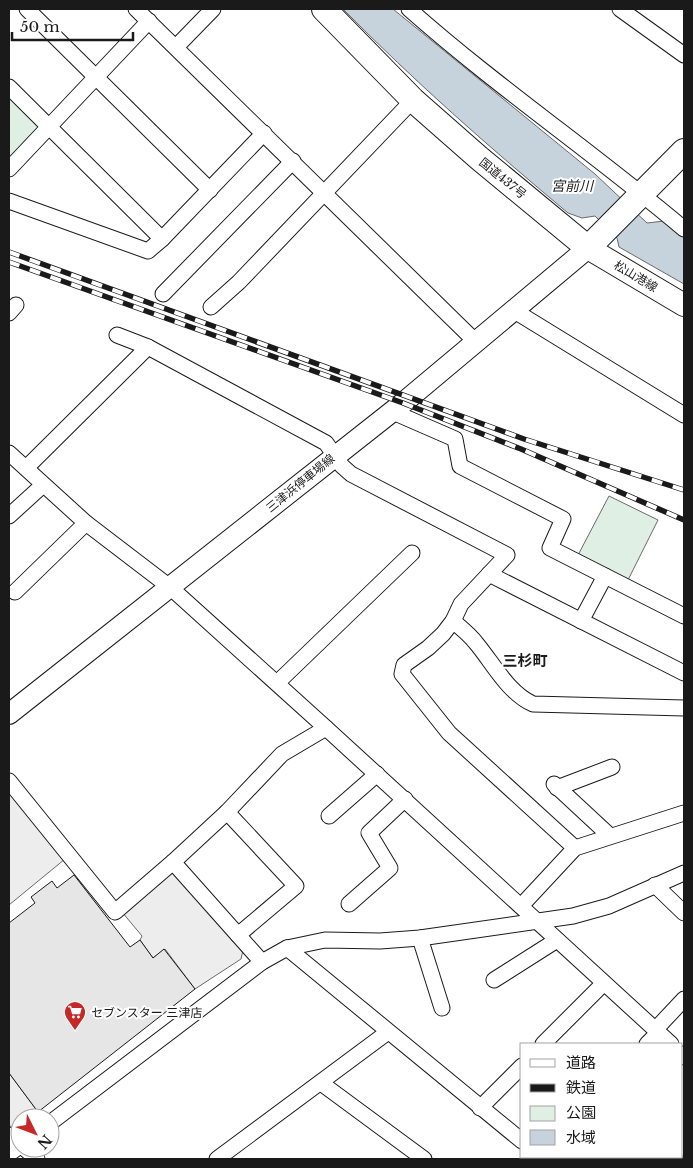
<svg xmlns="http://www.w3.org/2000/svg" width="693" height="1168" font-family="'Libre Baskerville','Noto Sans JP',serif">
<style>
.green{fill:#e0efe3;stroke:#6a6a6a}
.parking{fill:#ededed;stroke:#6a6a6a}
.water{fill:#c6d2dc;stroke:#6a6a6a}
.building{fill:#e6e6e6;stroke:#1a1a1a}
.lines{fill:none;stroke-linecap:round;stroke-linejoin:round}
.minor-casing{stroke:#1a1a1a;stroke-width:17}
.secondary-casing{stroke:#1a1a1a;stroke-width:22}
.primary-casing{stroke:#1a1a1a;stroke-width:24}
.trunk-casing{stroke:#1a1a1a;stroke-width:26}
.minor{stroke:#fff;stroke-width:15}
.secondary{stroke:#fff;stroke-width:20}
.primary{stroke:#fff;stroke-width:22}
.trunk{stroke:#fff;stroke-width:24}
.rail-casing{stroke:#1a1a1a;stroke-width:5.5}
.rail{stroke:#fff;stroke-width:4;stroke-dasharray:11;stroke-linecap:butt}
.labels{text-anchor:middle;dominant-baseline:central;stroke-width:4;stroke-linejoin:round;paint-order:stroke}
.street-label{font-size:12px;fill:#1a1a1a;stroke:#fff}
.poi-label{font-size:12px;fill:#1a1a1a;stroke:#fff;text-anchor:start}
.water-label{font-size:14px;font-style:italic;fill:#1a1a1a;stroke:#fff}
.quarter-label{font-size:15px;font-weight:bold;fill:#1a1a1a;stroke:#fff}
</style>
<rect width="100%" height="100%" fill="#fff"/>
<g class="green">
<path d="M 9,93 L 44,128 L 9,164 Z"/>
<path d="M 609,496 L 658,520 L 627,582 L 577,557 Z"/>
</g>
<g class="parking">
<path d="M 9,789 L 65,859 L 9,905 Z"/>
<path d="M 166,872 L 175,873 L 243,950 L 241,959 L 195,989 L 165,949 L 153,958 L 140,940 L 142,936 L 122,912 Z"/>
<path d="M 9,1073 L 38,1112 L 31,1118 L 20,1118 L 20,1127 L 16,1131 L 9,1125 Z"/>
</g>
<path class="water" d="M 343,9 L 393,9 L 595,174 L 647,223 L 664,221 L 684,236 L 684,284 L 619,247 L 617,238 L 595,216 L 582,218 L 568,213 C 489,147 415,82 343,9 Z"/>
<path class="building" d="M 74,875 L 130,947 L 140,940 L 153,958 L 164,949 L 195,989 L 38,1112 L 9,1073 L 9,923 L 35,903 L 31,897 L 52,881 L 57,888 Z"/>
<g class="lines">
<g class="minor-casing">
<g id="minor">
<path d="M 27,9 L 210,190"/>
<path d="M 136,9 L 476,342"/>
<path d="M 409,9 C 497,87 594,153 684,229"/>
<path d="M 620,9 L 684,55"/>
<path d="M 176,47 L 213,9"/>
<path d="M 9,87 L 162,239"/>
<path d="M 9,169 L 149,21"/>
<path d="M 9,201 L 148,251 L 162,239 L 264,133"/>
<path d="M 163,294 L 293,161"/>
<path d="M 211,307 L 239,282 L 413,100"/>
<path d="M 513,310 L 684,415"/>
<path d="M 9,313 L 16,305"/>
<path d="M 117,335 L 148,347 L 326,443 L 342,466 L 351,474 L 507,555 L 461,604 L 453,621 L 443,634 L 428,648 L 404,665 L 402,674 L 449,733 L 575,848"/>
<path d="M 393,412 L 455,439 L 460,466 L 563,519 L 550,548 L 684,616"/>
<path d="M 9,453 L 86,523 L 171,588 L 326,728 L 671,1044"/>
<path d="M 26,468 L 148,347"/>
<path d="M 9,516 L 43,485"/>
<path d="M 489,574 L 684,673"/>
<path d="M 15,592 L 86,523"/>
<path d="M 453,621 C 461,628 470,635 476,643 C 493,663 508,693 533,704 L 684,708"/>
<path d="M 581,621 L 605,576"/>
<path d="M 277,683 L 412,553"/>
<path d="M 9,781 L 115,912 L 173,862 L 262,962"/>
<path d="M 554,784 L 610,836"/>
<path d="M 557,788 L 612,767"/>
<path d="M 227,812 L 296,886 L 238,935"/>
<path d="M 329,816 L 377,774"/>
<path d="M 173,862 L 227,812 L 282,754 L 326,728"/>
<path d="M 655,885 L 684,913"/>
<path d="M 349,904 L 390,868 L 369,833 L 405,799"/>
<path d="M 521,906 L 575,848 L 684,813"/>
<path d="M 420,938 L 442,1008"/>
<path d="M 287,948 L 325,940 L 380,941 L 420,938 L 573,916 L 609,906 L 684,873"/>
<path d="M 494,980 L 557,940"/>
<path d="M 655,1030 L 684,999"/>
<path d="M 543,1044 L 604,983"/>
<path d="M 647,1044 L 658,1033"/>
<path d="M 682,1054 L 684,1057"/>
<path d="M 321,1083 L 424,1159"/>
<path d="M 480,1108 L 522,1066"/>
<path d="M 50,1123 L 262,962 L 287,948 L 522,1141"/>
<path d="M 9,1135 L 20,1145"/>
<path d="M 24,1148 L 37,1159"/>
<path d="M 9,1154 L 20,1146"/>
<path d="M 541,1157 L 544,1159"/>
<path d="M 217,1159 L 388,1032"/>
<path d="M 671,1159 L 674,1157"/>
</g>
</g>
<g class="secondary-casing">
<path id="secondary" d="M 9,714 L 403,403 L 588,248"/>
</g>
<g class="primary-casing">
<path id="primary" d="M 588,248 L 684,305"/>
</g>
<g class="trunk-casing">
<path id="trunk" d="M 324,9 L 413,100 L 479,158 L 588,248 L 684,151"/>
</g>
<use href="#minor" class="minor"/>
<use href="#secondary" class="secondary"/>
<use href="#primary" class="primary"/>
<use href="#trunk" class="trunk"/>
<g class="rail-casing">
<g id="rail">
<path d="M 9,252 L 524,439 L 684,490"/>
<path d="M 9,262 L 403,403 L 521,449 L 684,520"/>
</g>
</g>
<use href="#rail" class="rail"/>
</g>
<defs>
<g id="supermarket-pin" transform="scale(1.125)"><path d="M0 17L-7.5 6A9.5 9.5 0 1 1 7.5 6Z" fill="#c62828" stroke="#fff"/><path d="M-6-5.5h2.5l.6 2H6L4.5 2H-2.5L-4.4-4H-6ZM-1.5 3.2a1.3 1.3 0 1 0 .1 0ZM3 3.2a1.3 1.3 0 1 0 .1 0Z" fill="#fff"/></g>
</defs>
<g fill-rule="evenodd">
<use href="#supermarket-pin" x="75" y="1012"/>
</g>
<g class="labels">
<g class="street-label">
<text transform="translate(503 178) rotate(39)">国道437号</text>
<text transform="translate(636 276) rotate(31)">松山港線</text>
<text transform="translate(300 483) rotate(-39)">三津浜停車場線</text>
</g>
<g class="poi-label">
<text x="91" y="1012">セブンスター 三津店</text>
</g>
<g class="water-label">
<text x="572" y="186">宮前川</text>
</g>
<g class="quarter-label">
<text x="525" y="660">三杉町</text>
</g>
</g>
<rect width="693" height="1168" fill="none" stroke="#1a1a1a" stroke-width="20"/>
<rect x="520" y="1043" width="162" height="115" fill="#ffffff" stroke="#a3a3a3"/>
<rect x="530" y="1059" width="25" height="8" fill="#ffffff" stroke="#a3a3a3"/>
<text x="566" y="1068" font-size="15" fill="#1a1a1a">道路</text>
<rect x="530" y="1084" width="25" height="8" fill="#1a1a1a" stroke="#a3a3a3"/>
<text x="566" y="1093" font-size="15" fill="#1a1a1a">鉄道</text>
<rect x="530" y="1106" width="25" height="15" fill="#e0efe3" stroke="#a3a3a3"/>
<text x="566" y="1118" font-size="15" fill="#1a1a1a">公園</text>
<rect x="530" y="1130" width="25" height="15" fill="#c6d2dc" stroke="#a3a3a3"/>
<text x="566" y="1143" font-size="15" fill="#1a1a1a">水域</text>
<g transform="translate(35 1133) rotate(132)"><circle r="24" fill="#ffffff" stroke="#a3a3a3"/>
<path d="M0-4L9 19L0 12L-9 19Z" fill="#c62828"/>
<text y="-8" font-size="14" font-weight="bold" text-anchor="middle" fill="#1a1a1a">N</text>
</g>
<path d="M12 32v8h121v-8" fill="none" stroke="#1a1a1a" stroke-width="2.5"/>
<text x="20" y="32" font-size="15" fill="#1a1a1a" stroke="#ffffff" stroke-width="4" paint-order="stroke">50 m</text>
</svg>
